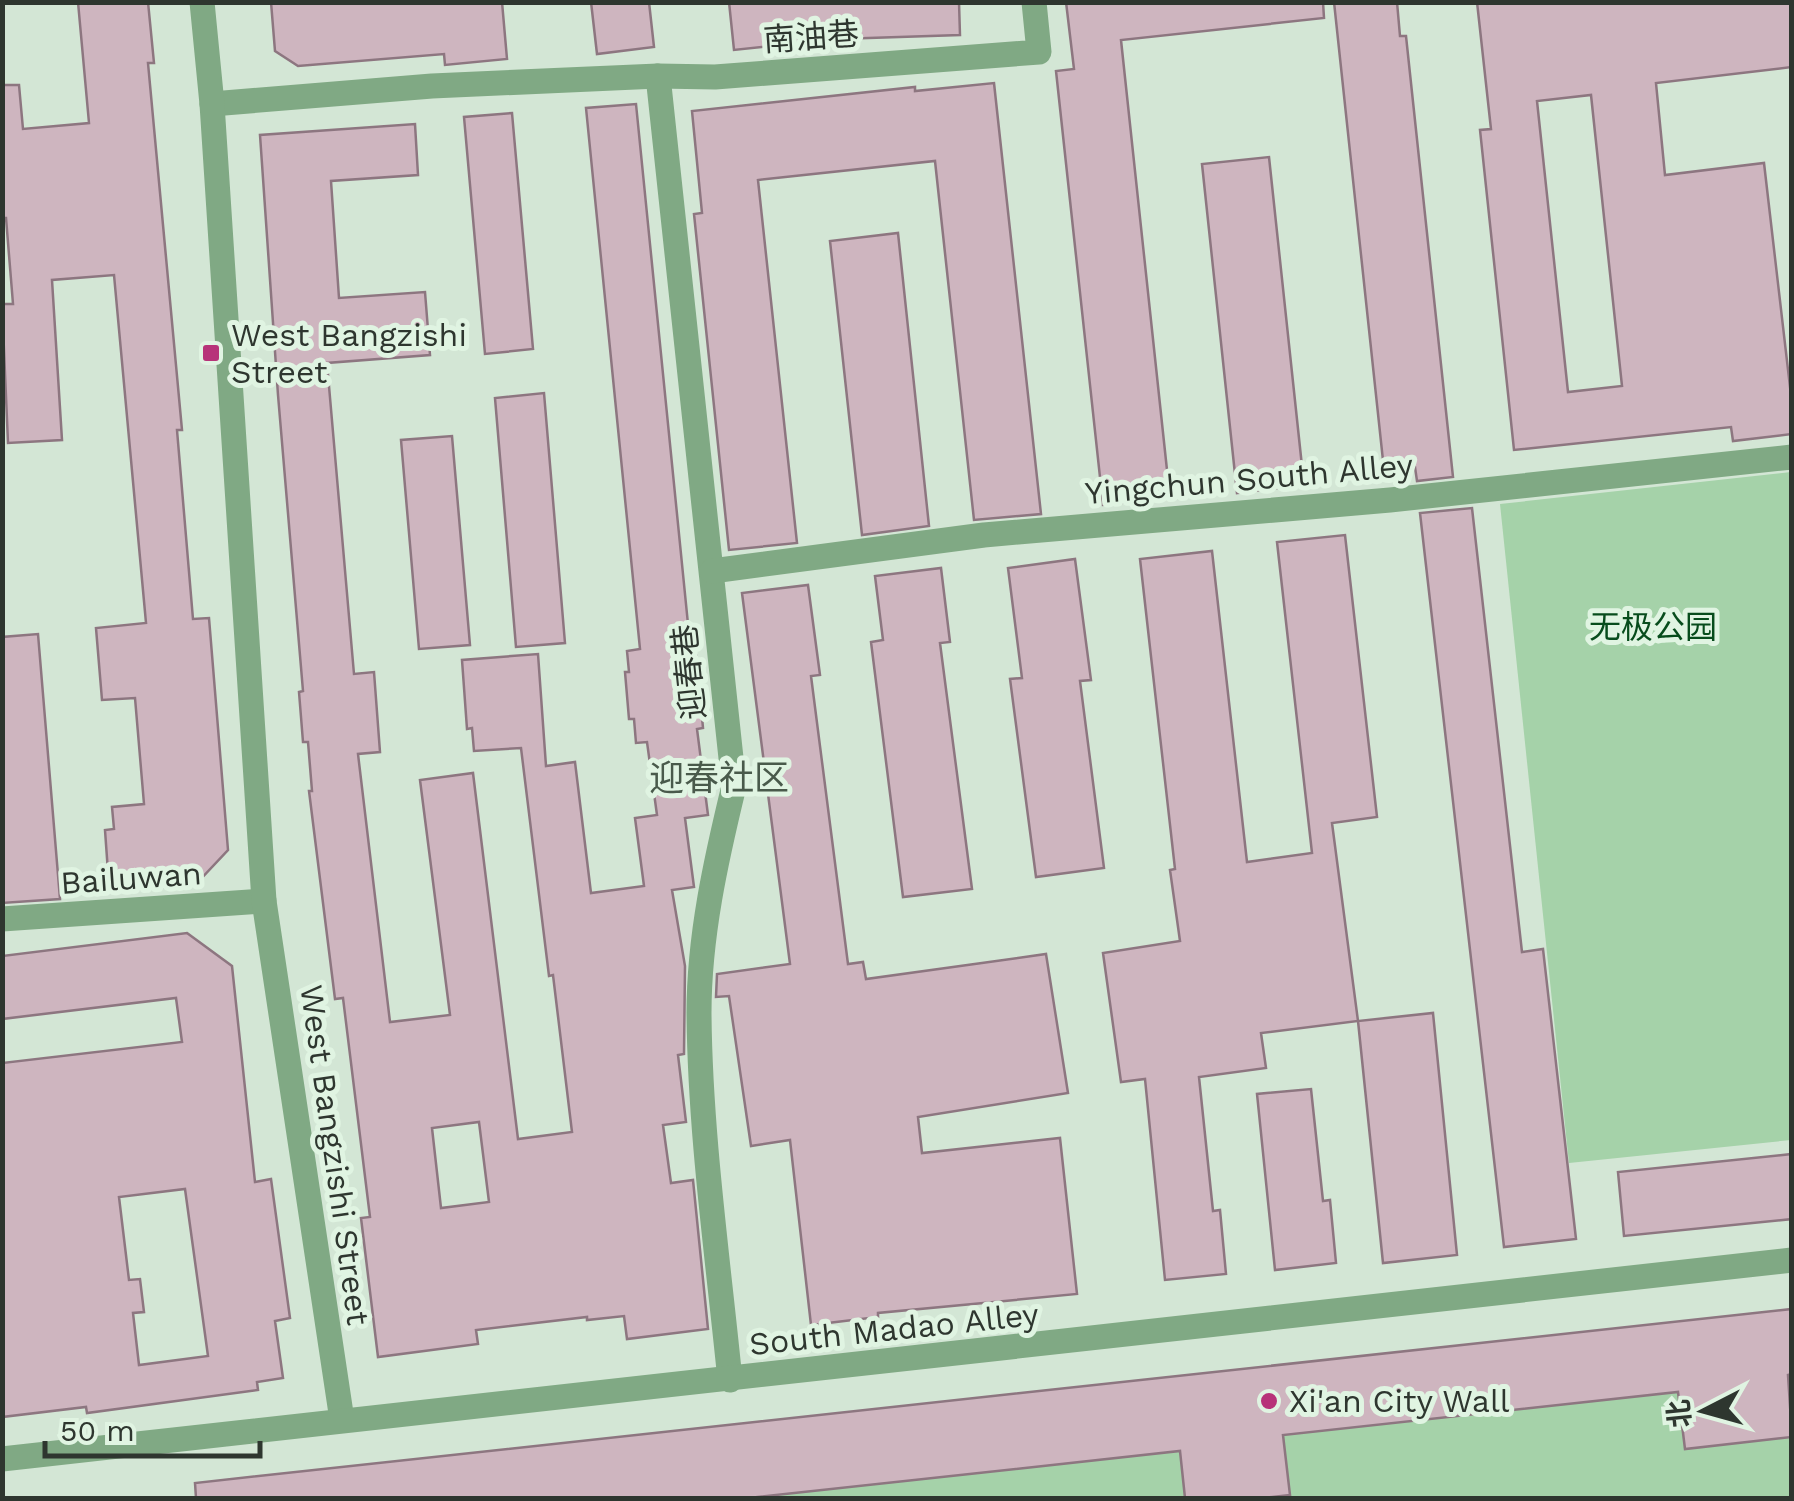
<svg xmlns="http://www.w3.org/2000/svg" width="1794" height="1501" font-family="'Work Sans','Noto Sans SC',sans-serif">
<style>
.green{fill:#a5d2a9}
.building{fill:#ceb5bf;stroke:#8d7680;stroke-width:2.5;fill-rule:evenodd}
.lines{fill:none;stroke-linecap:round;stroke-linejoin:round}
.minor{stroke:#80a984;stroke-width:25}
.tertiary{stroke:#80a984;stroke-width:25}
.poi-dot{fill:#b73379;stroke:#e0f4e2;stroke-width:4}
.labels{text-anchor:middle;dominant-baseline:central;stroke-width:10;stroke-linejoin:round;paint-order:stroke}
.street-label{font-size:32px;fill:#2e362f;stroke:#e0f4e2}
.poi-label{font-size:32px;fill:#2e362f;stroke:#e0f4e2;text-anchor:start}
.park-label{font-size:32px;fill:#074c1c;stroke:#e0f4e2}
.neighbourhood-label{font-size:35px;fill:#495a4b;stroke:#e0f4e2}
</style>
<rect width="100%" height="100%" fill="#d3e6d5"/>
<g class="green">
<path d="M 1791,472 L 1791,1140 L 1569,1163 L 1500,504 Z"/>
<path d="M 1678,1392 L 1685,1449 L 1791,1437 L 1791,1498 L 1262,1498 L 1290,1495 L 1283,1435 Z"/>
<path d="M 1180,1451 L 1185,1498 L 751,1498 Z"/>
</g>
<g class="building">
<path d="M 78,2 L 148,2 L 154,63 L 148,63 L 182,430 L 177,430 L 193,619 L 209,618 L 228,850 L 196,884 L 119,891 L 117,871 L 108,872 L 105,830 L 114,829 L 112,807 L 144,804 L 135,698 L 102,700 L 96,628 L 146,623 L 114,275 L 52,280 L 62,440 L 8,443 L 2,304 L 13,304 L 6,218 L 2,218 L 2,85 L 19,85 L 23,129 L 89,123 Z"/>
<path d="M 271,2 L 502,2 L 507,59 L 445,65 L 444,54 L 298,66 L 275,51 Z"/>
<path d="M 591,2 L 649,2 L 654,47 L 597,54 Z"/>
<path d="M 729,2 L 959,2 L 960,35 L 838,39 L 734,50 Z"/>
<path d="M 1066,2 L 1323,2 L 1324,18 L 1121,40 L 1170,498 L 1103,505 L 1056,71 L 1074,69 Z"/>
<path d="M 1334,2 L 1397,2 L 1400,36 L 1406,36 L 1453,477 L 1417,481 L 1415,467 L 1384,470 Z"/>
<path d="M 1477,2 L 1792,2 L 1792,67 L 1656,83 L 1665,175 L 1764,163 L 1792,404 L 1792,434 L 1733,441 L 1731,427 L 1514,450 L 1480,130 L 1491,129 ZM 1591,95 L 1622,386 L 1568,392 L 1537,101 Z"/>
<path d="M 994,83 L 1041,514 L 974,520 L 935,161 L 758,180 L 797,543 L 729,550 L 694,214 L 702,213 L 692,111 L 915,87 L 915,91 Z"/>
<path d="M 636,104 L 691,654 L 696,653 L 703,728 L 697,729 L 708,815 L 685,818 L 694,887 L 672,890 L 685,966 L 684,1054 L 678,1055 L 686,1122 L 663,1125 L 671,1183 L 693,1180 L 708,1329 L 627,1339 L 624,1316 L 587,1320 L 587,1317 L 476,1330 L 478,1344 L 378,1357 L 361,1218 L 370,1217 L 343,998 L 335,999 L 309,791 L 312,791 L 308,742 L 303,742 L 299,692 L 303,691 L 278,395 L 260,135 L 415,124 L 418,175 L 331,181 L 339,298 L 425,292 L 430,355 L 327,363 L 354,674 L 374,672 L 380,752 L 358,754 L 390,1022 L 450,1015 L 420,780 L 473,773 L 518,1139 L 572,1132 L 553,975 L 549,976 L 521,748 L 474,751 L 472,728 L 467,729 L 462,660 L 538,654 L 546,766 L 575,762 L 591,893 L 644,886 L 635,818 L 657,815 L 647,742 L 636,743 L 634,719 L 629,719 L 625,672 L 629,672 L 627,651 L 640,649 L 586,108 ZM 479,1122 L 489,1202 L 441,1208 L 432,1128 Z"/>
<path d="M 512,113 L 533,349 L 485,354 L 464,117 Z"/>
<path d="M 1269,157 L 1304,485 L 1237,493 L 1202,164 Z"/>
<path d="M 898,233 L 929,526 L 862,535 L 830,241 Z"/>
<path d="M 544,393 L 565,643 L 516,647 L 495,398 Z"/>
<path d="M 452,436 L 470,645 L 419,649 L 401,440 Z"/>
<path d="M 1472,508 L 1522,952 L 1543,949 L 1576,1239 L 1504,1247 L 1420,513 Z"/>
<path d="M 1345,535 L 1377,817 L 1332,823 L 1358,1021 L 1261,1033 L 1266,1068 L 1199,1077 L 1213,1211 L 1220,1210 L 1226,1274 L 1165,1280 L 1145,1079 L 1121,1082 L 1103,953 L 1180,941 L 1170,870 L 1175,869 L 1140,559 L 1212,551 L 1247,862 L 1312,853 L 1277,542 Z"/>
<path d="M 1075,559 L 1091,680 L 1080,681 L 1104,868 L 1036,877 L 1010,679 L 1022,678 L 1008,568 Z"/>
<path d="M 941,568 L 950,642 L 940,643 L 972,889 L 903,897 L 871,642 L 883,640 L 875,576 Z"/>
<path d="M 808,585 L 820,675 L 811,676 L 848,964 L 863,962 L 866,979 L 1046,954 L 1068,1093 L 918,1117 L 922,1153 L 1060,1138 L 1077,1294 L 878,1313 L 878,1317 L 811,1325 L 790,1140 L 751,1146 L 729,996 L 716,997 L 717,974 L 790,964 L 742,593 Z"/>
<path d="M 38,634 L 60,899 L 2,903 L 2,637 Z"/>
<path d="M 187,933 L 232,966 L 255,1182 L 271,1179 L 290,1318 L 275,1321 L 283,1378 L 257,1382 L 258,1390 L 87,1413 L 86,1407 L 2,1417 L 2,1063 L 182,1042 L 176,998 L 2,1019 L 2,956 ZM 185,1189 L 208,1356 L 139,1365 L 133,1313 L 144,1312 L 140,1279 L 129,1280 L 119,1197 Z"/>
<path d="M 1433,1013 L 1457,1255 L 1383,1263 L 1358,1021 Z"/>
<path d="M 1311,1089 L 1323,1201 L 1330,1200 L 1336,1263 L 1275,1270 L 1257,1094 Z"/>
<path d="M 1792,1154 L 1792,1219 L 1624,1236 L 1618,1172 Z"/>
<path d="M 1792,1309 L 1792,1374 L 1788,1375 L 1792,1437 L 1685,1449 L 1678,1392 L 1283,1435 L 1290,1495 L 1262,1498 L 1185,1498 L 1180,1451 L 749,1498 L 196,1498 L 195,1483 Z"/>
</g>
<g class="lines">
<g class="minor">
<path d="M 658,76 L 734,786 C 716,860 699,936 699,1013 C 700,1134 718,1259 730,1380"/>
<path d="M 212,104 L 432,86 L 658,76 L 715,77 L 1039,52 L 1034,2"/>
<path d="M 712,571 L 984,535 L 1390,500 L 1792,457"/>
<path d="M 2,919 L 264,901"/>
</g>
<g class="tertiary">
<path d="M 202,2 L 212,104 L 264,901 L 342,1420"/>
<path d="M 2,1459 L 1792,1260"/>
</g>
</g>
<g class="poi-dot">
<rect x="201" y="343" width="20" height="20" rx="5"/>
<circle cx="1269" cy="1401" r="10"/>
</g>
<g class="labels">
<g class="street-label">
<text transform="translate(811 37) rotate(-4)">南油巷</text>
<text transform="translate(1249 479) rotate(-5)">Yingchun South Alley</text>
<text transform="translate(689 672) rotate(-96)">迎春巷</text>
<text transform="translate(131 878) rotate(-4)">Bailuwan</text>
<text transform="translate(335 1155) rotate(82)">West Bangzishi Street</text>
<text transform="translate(894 1329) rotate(-6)">South Madao Alley</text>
</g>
<g class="poi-label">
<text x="231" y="335">West Bangzishi<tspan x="231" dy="37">Street</tspan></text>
<text x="1289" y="1401">Xi'an City Wall</text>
</g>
<g class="park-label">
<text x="1653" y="627">无极公园</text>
</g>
<g class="neighbourhood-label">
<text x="719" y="778">迎春社区</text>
</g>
</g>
<rect width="1794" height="1501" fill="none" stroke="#2e362f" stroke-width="10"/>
<g transform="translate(1704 1411) rotate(264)" stroke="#e0f4e2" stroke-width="8" paint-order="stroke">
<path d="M0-8L18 38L0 25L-18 38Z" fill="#2e362f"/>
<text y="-15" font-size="28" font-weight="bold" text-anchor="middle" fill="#2e362f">北</text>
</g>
<path d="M45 1441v15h215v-15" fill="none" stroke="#2e362f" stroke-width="5"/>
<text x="60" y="1441" font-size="30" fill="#2e362f" stroke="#e0f4e2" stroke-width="8" paint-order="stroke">50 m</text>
</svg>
